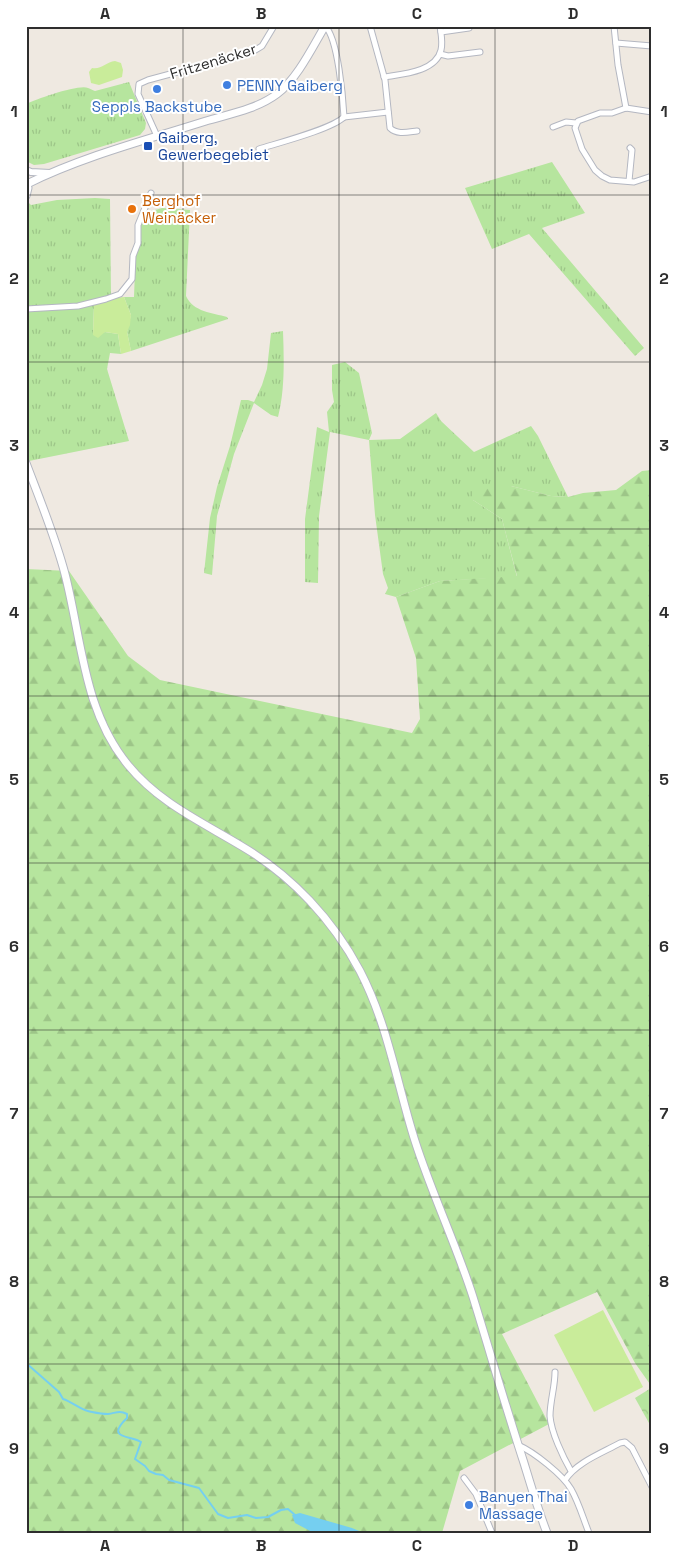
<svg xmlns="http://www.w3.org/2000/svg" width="678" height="1559" font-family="'Space Grotesk',sans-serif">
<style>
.grass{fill:url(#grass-tufts)}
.forest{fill:url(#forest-firs)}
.park{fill:url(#park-crowns)}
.pitch{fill:#c9ec9a}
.water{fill:#75cff0}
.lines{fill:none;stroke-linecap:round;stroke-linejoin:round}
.stream{stroke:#75cff0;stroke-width:2}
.minor-casing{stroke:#b4b7c1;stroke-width:7}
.tertiary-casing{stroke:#b4b7c1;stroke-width:8}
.secondary-casing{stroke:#b4b7c1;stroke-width:9}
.minor{stroke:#fff;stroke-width:5}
.tertiary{stroke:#fff;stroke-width:6}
.secondary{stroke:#fff;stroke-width:7}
.grid{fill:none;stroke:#2e2e2e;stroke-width:1;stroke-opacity:0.55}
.shop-dot{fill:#3f7fe0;stroke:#fff;stroke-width:2}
.transit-dot{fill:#1a4fb4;stroke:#fff;stroke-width:2}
.food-dot{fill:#e8710a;stroke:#fff;stroke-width:2}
.labels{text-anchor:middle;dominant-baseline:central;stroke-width:4;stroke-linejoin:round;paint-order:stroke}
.street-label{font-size:15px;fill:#2e2e2e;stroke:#fff}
.shop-label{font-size:15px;fill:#366cbe;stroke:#fff;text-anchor:start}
.transit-label{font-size:15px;fill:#164399;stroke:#fff;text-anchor:start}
.food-label{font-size:15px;fill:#c56008;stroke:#fff;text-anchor:start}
.neatline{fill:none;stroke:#2e2e2e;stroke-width:2}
.grid-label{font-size:16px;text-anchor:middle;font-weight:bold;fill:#2e2e2e}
</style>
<defs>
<pattern id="grass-tufts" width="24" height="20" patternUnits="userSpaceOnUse" patternTransform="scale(1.25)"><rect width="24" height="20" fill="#b6e59e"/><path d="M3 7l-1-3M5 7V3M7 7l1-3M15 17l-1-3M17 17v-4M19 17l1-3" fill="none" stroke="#9dc588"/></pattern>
<pattern id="forest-firs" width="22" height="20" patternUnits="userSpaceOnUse" patternTransform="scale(1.25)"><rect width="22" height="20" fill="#b6e59e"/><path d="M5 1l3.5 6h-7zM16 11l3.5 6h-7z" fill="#9dc588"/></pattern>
<pattern id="park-crowns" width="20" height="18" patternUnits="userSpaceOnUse" patternTransform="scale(1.25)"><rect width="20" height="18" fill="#b6e59e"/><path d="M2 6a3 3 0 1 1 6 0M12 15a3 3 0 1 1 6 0" fill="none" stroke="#9dc588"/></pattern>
</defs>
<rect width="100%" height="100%" fill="#efe9e1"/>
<g class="grass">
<path d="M 129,82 L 146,123 L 145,129 L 140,135 L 44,164 L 34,165 L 26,161 L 26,104 C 37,99 79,84 88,88 C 91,89 92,90 95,91 Z"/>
<path d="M 552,162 L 585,213 L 542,228 L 644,348 L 635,356 L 529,234 L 492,249 L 465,188 Z"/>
<path d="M 95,198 L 110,199 L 111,298 L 94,305 L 93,335 L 105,332 L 118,334 L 121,354 L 110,353 L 107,369 L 129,441 L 29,461 L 26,452 L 26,203 L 28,202 L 31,205 L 57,200 Z"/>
<path d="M 162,208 L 190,210 L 186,296 C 193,312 213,313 227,317 L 228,319 L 131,351 L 127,332 L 131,315 L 124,297 L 134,297 C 135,279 135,229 144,216 C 147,211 156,210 162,208 Z"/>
<path d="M 283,331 C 284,359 285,390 278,417 L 271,415 L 254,403 L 234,454 L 217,516 L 212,575 L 204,573 L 210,518 L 217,487 L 230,446 L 241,400 L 248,400 L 254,402 L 262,385 L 267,369 L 271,333 Z"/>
<path d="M 345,362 L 359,373 L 372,433 L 369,440 L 400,439 L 436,413 L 441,421 L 474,452 L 531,426 L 538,436 L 568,497 L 551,496 L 511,486 L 473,500 L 502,519 L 517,577 L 440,581 L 396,597 L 385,594 L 388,588 L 383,574 L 375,515 L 369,440 L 330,432 L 319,516 L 318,583 L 305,582 L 305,519 L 317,427 L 329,432 L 327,412 L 334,402 L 332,390 L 332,365 Z"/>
</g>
<path class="forest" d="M 652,470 L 652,1387 L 635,1363 L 597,1292 L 502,1334 L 549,1424 L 460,1471 L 442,1533 L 26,1533 L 26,569 L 69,571 L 128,656 L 160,680 L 412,733 L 420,719 L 416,658 L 396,597 L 440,581 L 517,576 L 502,519 L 473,500 L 473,487 L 511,486 L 551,496 L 568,497 L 583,493 L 616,490 L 642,471 Z"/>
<path class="park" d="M 651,1388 L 652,1390 L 652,1422 L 649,1423 L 635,1398 Z"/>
<g class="pitch">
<path d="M 115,61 L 121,63 L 123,70 L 122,77 L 99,85 L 91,83 L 89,72 L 92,68 C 101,70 106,62 115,61 Z"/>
<path d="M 124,297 L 131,315 L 130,325 L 127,332 L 131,351 L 121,354 L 118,334 L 105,332 L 98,338 L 93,335 L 94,305 L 95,300 Z"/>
<path d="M 603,1310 L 643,1387 L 594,1412 L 554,1335 Z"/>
</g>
<path class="water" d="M 300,1513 L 352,1528 L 364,1533 L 314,1533 L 295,1523 L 292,1515 Z"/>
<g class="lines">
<path class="stream" d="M 26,1363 L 59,1392 L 63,1399 C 73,1402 81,1411 92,1412 C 97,1413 103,1414 108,1414 C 116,1413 119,1410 127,1414 L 127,1418 C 104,1440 132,1435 141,1442 L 135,1459 L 145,1466 L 149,1471 L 156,1474 L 163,1475 L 169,1480 L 199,1488 L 218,1514 L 228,1518 L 247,1515 L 256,1518 L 268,1517 L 281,1510 L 288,1509 L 295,1515"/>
<g class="minor-casing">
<g id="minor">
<path d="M 325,26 C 338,38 343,98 344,117"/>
<path d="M 370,26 L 385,80 L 390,128 C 397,135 408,132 417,131"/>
<path d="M 614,26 L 618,65 L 626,108"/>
<path d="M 441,32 L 469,28"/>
<path d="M 616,43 L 652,46"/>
<path d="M 440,54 L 448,56 L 480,52"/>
<path d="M 384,77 C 402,74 436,72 441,50 C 443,42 441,34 440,26"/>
<path d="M 626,108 L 612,113 L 600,113 L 578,121 L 575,128 L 582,149 L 595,170 L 602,176 L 610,180 L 634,182 L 652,176"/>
<path d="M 626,108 L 652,112"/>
<path d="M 344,117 L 388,112"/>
<path d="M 553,127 L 566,122 L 576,123"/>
<path d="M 157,136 L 138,94 L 139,84 L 148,80 L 252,52 L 262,46 L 274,26"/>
<path d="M 259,149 C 278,143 332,129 344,117"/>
<path d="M 629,181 L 632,150 L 630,148"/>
<path d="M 26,309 L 78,306 L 106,299 L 120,294 L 132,279 L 133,256 L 138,243 L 138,225 L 151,193"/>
<path d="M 555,1372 C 555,1387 550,1401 550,1416 C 551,1432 563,1457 571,1471"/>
<path d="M 518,1445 C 534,1452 563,1475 571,1489 C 579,1503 583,1518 589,1533"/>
<path d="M 464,1478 L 476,1494 L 492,1533"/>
<path d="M 565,1480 C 577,1462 602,1453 620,1443 L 625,1442 L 632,1448 L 652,1487"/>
</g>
</g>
<g class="tertiary-casing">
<path id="tertiary" d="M 26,170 L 31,172 L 50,173"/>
</g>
<g class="secondary-casing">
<g id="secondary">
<path d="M 26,183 L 28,188 L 26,196"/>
<path d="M 27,184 C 84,156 146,140 206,121 C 230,114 257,109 277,94 C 297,79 312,48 325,26"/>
<path d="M 26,463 C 40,500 55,536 65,574 C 82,640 83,710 128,765 C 159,803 202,822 243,847 C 292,876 333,920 360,971 C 388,1025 397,1084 415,1141 C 432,1194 456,1244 473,1297 C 490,1352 506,1408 524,1463 C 531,1486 538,1510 547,1533"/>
</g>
</g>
<use href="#minor" class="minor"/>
<use href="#tertiary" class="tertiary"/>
<use href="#secondary" class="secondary"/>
</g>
<path class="grid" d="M 183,26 L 183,1533M 339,26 L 339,1533M 495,26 L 495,1533M 26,195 L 652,195M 26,362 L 652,362M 26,529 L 652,529M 26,696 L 652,696M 26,863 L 652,863M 26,1030 L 652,1030M 26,1197 L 652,1197M 26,1364 L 652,1364"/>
<g class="shop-dot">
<circle cx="227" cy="85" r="5"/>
<circle cx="157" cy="89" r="5"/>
<circle cx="469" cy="1505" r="5"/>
</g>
<rect class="transit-dot" x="143" y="141" width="10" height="10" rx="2.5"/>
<circle class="food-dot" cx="132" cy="209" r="5"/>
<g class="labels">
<g class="street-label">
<text transform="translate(213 61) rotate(-17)">Fritzenäcker</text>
</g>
<g class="shop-label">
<text x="237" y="85">PENNY Gaiberg</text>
<text x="157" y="106" text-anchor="middle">Seppls Backstube</text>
<text x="479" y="1496">Banyen Thai<tspan x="479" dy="17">Massage</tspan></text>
</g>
<g class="transit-label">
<text x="158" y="137">Gaiberg,<tspan x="158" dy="17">Gewerbegebiet</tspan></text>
</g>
<g class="food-label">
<text x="142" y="200">Berghof<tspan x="142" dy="17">Weinäcker</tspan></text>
</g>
</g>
<rect width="678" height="1559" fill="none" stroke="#ffffff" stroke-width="55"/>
<rect x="28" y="28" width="622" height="1504" class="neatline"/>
<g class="grid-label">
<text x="105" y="19">A</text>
<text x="261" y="19">B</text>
<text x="417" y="19">C</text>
<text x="573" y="19">D</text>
<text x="14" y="117">1</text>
<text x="664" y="117">1</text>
<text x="14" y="284">2</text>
<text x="664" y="284">2</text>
<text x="14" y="451">3</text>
<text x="664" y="451">3</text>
<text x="14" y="618">4</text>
<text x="664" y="618">4</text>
<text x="14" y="785">5</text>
<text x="664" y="785">5</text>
<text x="14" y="952">6</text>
<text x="664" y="952">6</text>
<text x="14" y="1119">7</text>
<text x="664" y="1119">7</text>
<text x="14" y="1287">8</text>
<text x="664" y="1287">8</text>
<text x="14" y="1454">9</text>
<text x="664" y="1454">9</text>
<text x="105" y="1551">A</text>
<text x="261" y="1551">B</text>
<text x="417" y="1551">C</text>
<text x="573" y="1551">D</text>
</g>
</svg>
